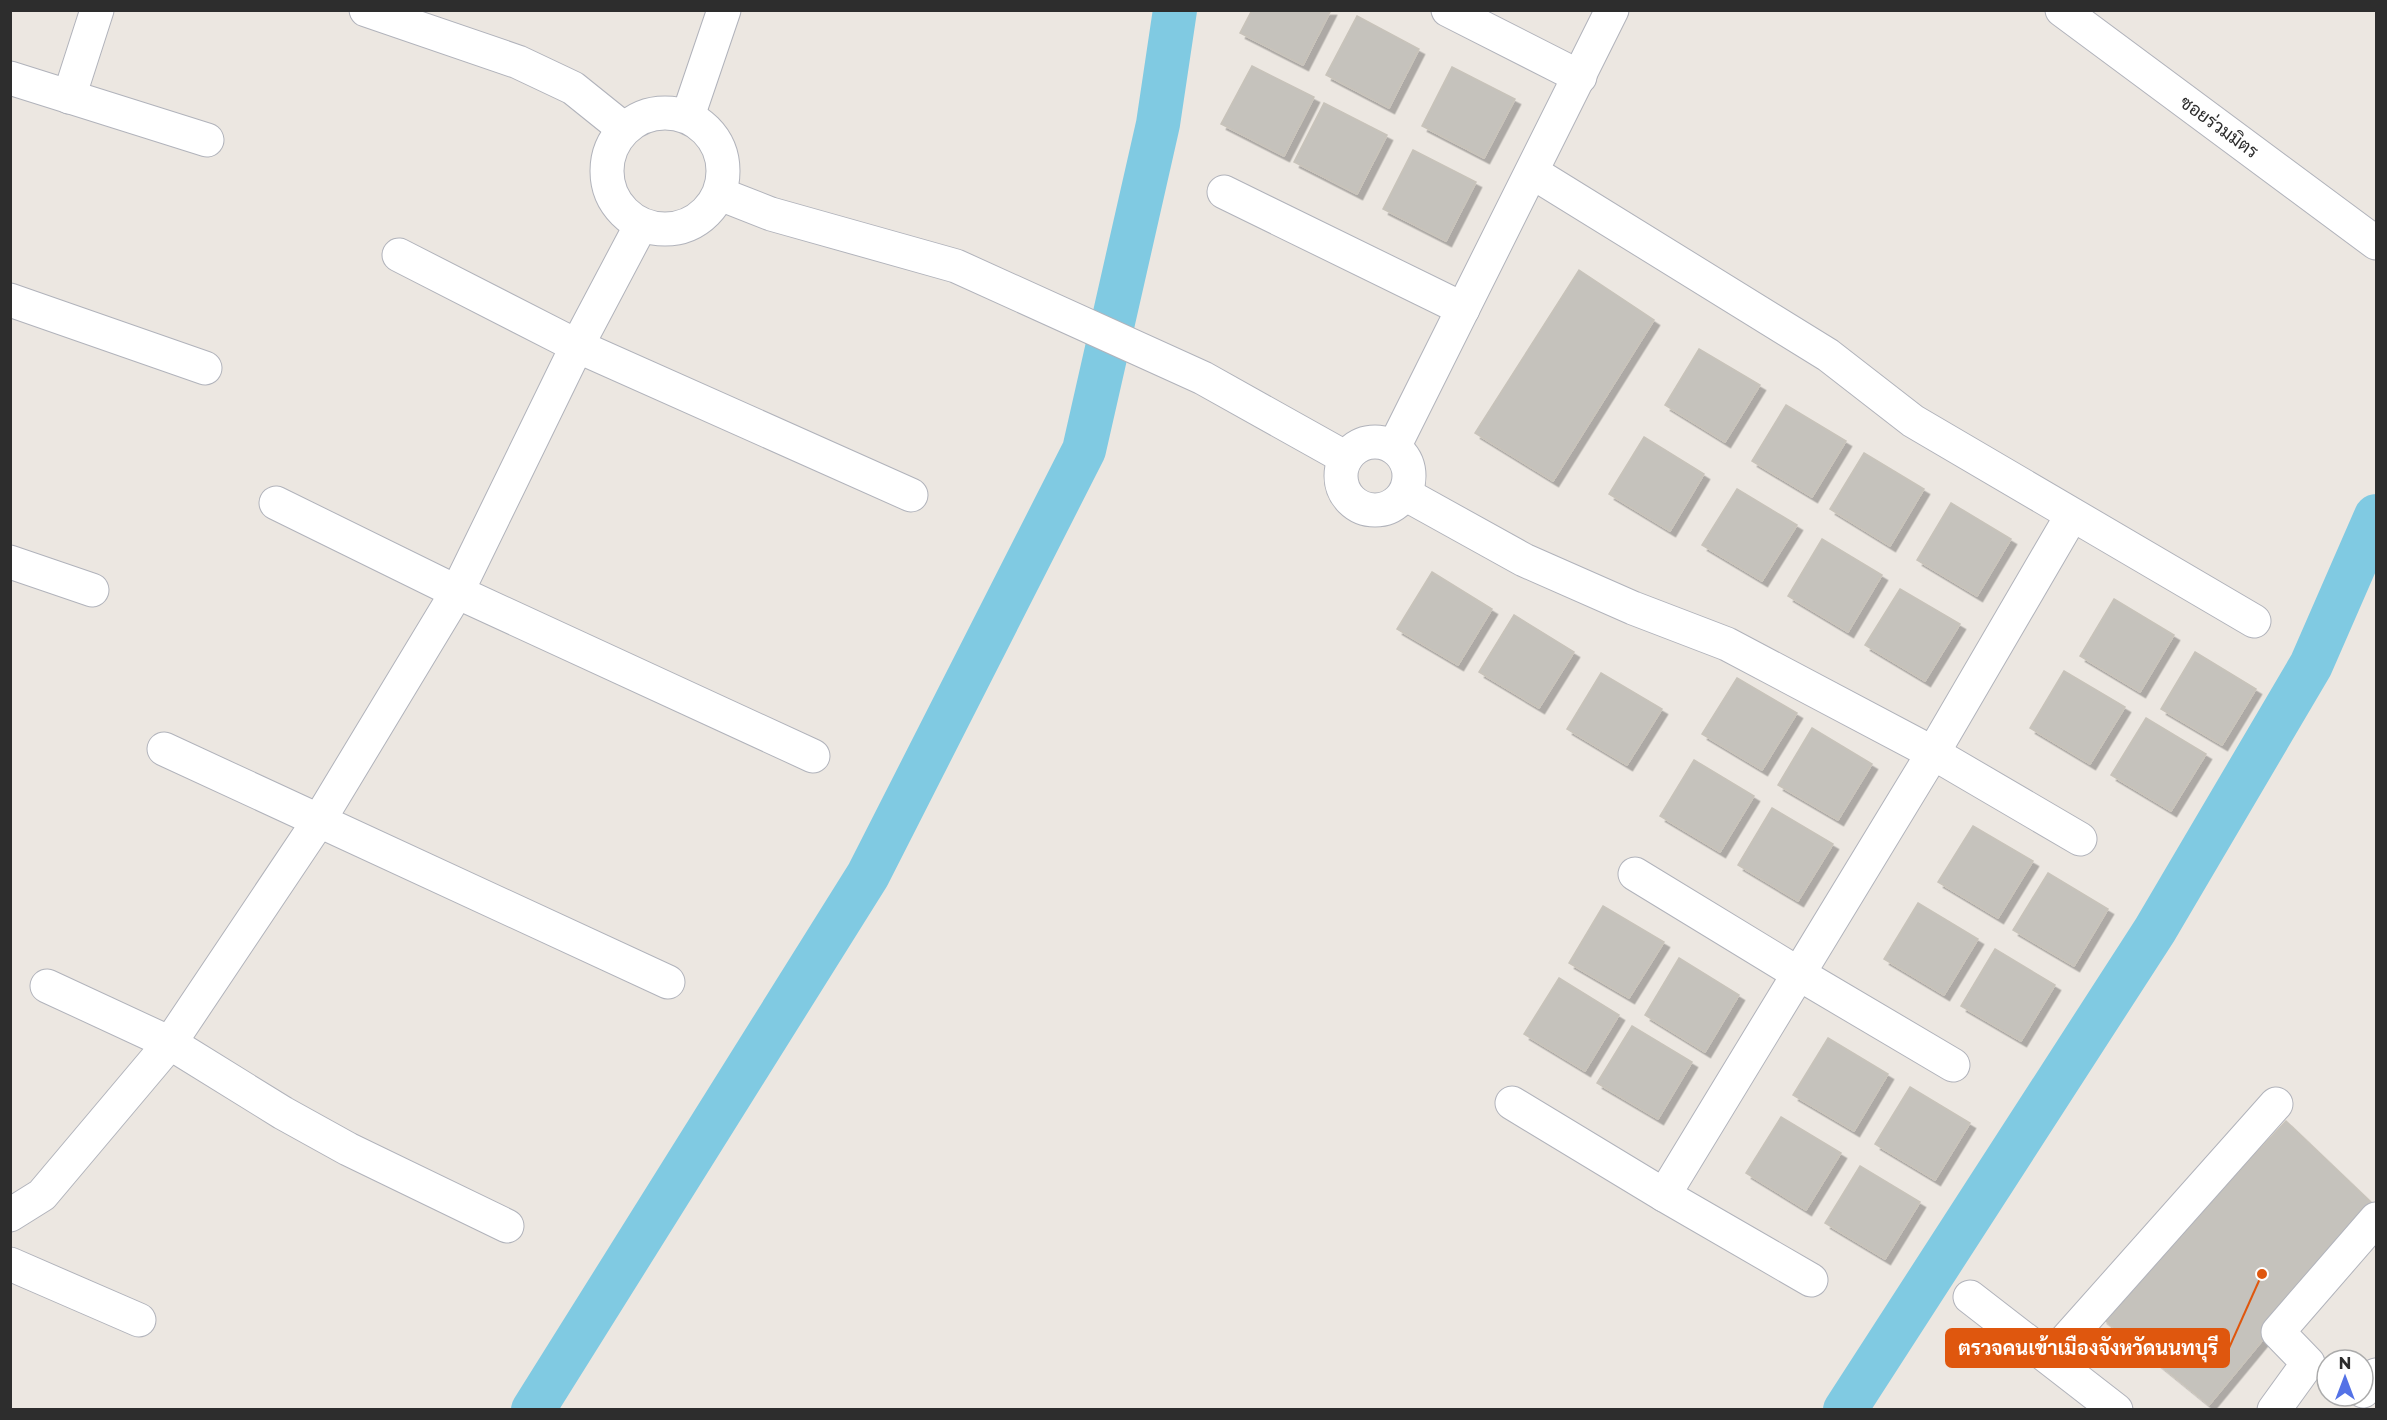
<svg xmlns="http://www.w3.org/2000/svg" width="2387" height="1420" font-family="Montserrat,Sarabun,sans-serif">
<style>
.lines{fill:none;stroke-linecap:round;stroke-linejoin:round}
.canal{stroke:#80cae2;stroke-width:44}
.building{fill:#c5c2bc;stroke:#c8c3ba;stroke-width:1.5;filter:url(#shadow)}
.minor-casing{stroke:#b1b3bb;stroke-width:35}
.minor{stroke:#fff;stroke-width:33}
.labels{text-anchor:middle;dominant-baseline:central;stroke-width:4.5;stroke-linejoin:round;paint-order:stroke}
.street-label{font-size:18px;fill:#2d2d2d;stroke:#fff}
.leader{fill:none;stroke:#df570e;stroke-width:2}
.callout-dot{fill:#df570e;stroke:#fff;stroke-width:2}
.callout{fill:#df570e;stroke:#df570e;stroke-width:2}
.callout-label{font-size:20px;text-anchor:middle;font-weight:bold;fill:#fff}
</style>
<defs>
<filter id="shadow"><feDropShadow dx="5.5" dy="5.5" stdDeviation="0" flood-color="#0004"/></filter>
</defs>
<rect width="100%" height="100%" fill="#ece7e1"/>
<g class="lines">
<g class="canal">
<path d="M 533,1410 L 868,875 L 1084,450 L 1158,124 L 1175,10"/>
<path d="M 1845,1410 L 2155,930 L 2311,665 L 2376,516"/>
</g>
</g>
<g class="building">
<path d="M 1252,10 L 1331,10 L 1303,65 L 1240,33 Z"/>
<path d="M 1357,16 L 1419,49 L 1389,108 L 1326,75 Z"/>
<path d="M 1252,66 L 1314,97 L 1284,156 L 1221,124 Z"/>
<path d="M 1452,67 L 1515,99 L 1484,158 L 1422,126 Z"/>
<path d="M 1324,103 L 1387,135 L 1357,194 L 1294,162 Z"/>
<path d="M 1413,150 L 1476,182 L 1446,241 L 1383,209 Z"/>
<path d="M 1579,270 L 1654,320 L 1553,481 L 1475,433 Z"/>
<path d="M 1699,349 L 1760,385 L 1725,442 L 1665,405 Z"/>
<path d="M 1786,405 L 1846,441 L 1812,497 L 1752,461 Z"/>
<path d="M 1644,437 L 1704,474 L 1670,531 L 1609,494 Z"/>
<path d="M 1864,453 L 1924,489 L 1890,546 L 1830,509 Z"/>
<path d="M 1737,489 L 1797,525 L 1762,581 L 1702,545 Z"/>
<path d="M 1951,503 L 2011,539 L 1977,596 L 1917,560 Z"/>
<path d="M 1822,539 L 1882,575 L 1848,632 L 1788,596 Z"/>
<path d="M 1432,572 L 1492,609 L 1458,665 L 1397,629 Z"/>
<path d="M 1900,589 L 1960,624 L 1925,681 L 1865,645 Z"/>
<path d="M 2114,599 L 2174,635 L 2140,692 L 2080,656 Z"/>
<path d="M 1514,615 L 1574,652 L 1539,708 L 1479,672 Z"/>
<path d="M 2195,652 L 2256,689 L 2222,745 L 2161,709 Z"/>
<path d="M 2064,671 L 2125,707 L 2090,764 L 2030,728 Z"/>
<path d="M 1601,673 L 1662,709 L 1627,765 L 1567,729 Z"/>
<path d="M 1737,678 L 1797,713 L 1762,770 L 1702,734 Z"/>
<path d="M 2146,718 L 2206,754 L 2171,811 L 2111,775 Z"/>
<path d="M 1812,728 L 1872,764 L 1838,820 L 1778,785 Z"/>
<path d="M 1694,760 L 1754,796 L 1720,852 L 1660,816 Z"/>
<path d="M 1772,808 L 1833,844 L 1798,901 L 1738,865 Z"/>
<path d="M 1973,826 L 2033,861 L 1998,918 L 1938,882 Z"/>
<path d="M 2048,873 L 2108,909 L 2074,966 L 2013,930 Z"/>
<path d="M 1918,903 L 1978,939 L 1944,995 L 1884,959 Z"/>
<path d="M 1603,906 L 1664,942 L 1629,998 L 1569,963 Z"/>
<path d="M 1995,949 L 2055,985 L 2021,1041 L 1961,1006 Z"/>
<path d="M 1679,958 L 1739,995 L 1705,1052 L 1645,1015 Z"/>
<path d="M 1559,978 L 1619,1015 L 1585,1071 L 1524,1034 Z"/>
<path d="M 1632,1026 L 1692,1062 L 1658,1119 L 1597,1083 Z"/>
<path d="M 1828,1038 L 1888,1074 L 1854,1131 L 1793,1095 Z"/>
<path d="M 1910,1087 L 1970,1123 L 1935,1180 L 1875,1144 Z"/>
<path d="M 1781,1117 L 1841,1153 L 1806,1210 L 1746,1173 Z"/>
<path d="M 2286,1121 L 2374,1205 L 2209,1405 L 2102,1318 Z"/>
<path d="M 1860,1166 L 1920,1202 L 1885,1259 L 1825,1223 Z"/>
</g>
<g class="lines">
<g class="minor-casing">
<g id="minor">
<path d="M 366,10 L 518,62 L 573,88 L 624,129"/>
<path d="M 1448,10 L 1580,77"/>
<path d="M 2062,10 L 2376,243"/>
<path d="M 10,78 L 207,140"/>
<path d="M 69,97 L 97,10"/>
<circle cx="665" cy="171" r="58"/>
<path d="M 688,116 L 724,10"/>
<path d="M 1532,172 L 1828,355 L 1913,421 L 2254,621"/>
<path d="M 1224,192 L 1463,309"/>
<path d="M 720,194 L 771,214 L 956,266 L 1203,378 L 1346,458"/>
<path d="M 399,255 L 577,346 L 911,495"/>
<path d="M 10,300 L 205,368"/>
<circle cx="1375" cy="476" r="34"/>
<path d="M 1394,447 L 1612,10"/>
<path d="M 1405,494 L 1524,560 L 1633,608 L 1727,644 L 1933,753 L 2080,839"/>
<path d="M 276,503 L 457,592 L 813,756"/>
<path d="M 10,562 L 92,590"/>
<path d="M 164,749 L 668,982"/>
<path d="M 1635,874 L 1799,974 L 1953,1065"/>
<path d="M 47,986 L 170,1043 L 283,1113 L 348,1149 L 507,1226"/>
<path d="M 1512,1103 L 1664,1195 L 1811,1280"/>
<path d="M 1664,1195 L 1933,753 L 2072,515"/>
<path d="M 10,1215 L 42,1195 L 170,1043 L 318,822 L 457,592 L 577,346 L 641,225"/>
<path d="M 10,1264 L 139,1320"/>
<path d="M 1970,1297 L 2116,1410"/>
<path d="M 2050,1358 L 2276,1104"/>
<path d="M 2363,1391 L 2376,1375"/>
<path d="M 2274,1410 L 2308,1363 L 2278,1332 L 2376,1219"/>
</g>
</g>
<use href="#minor" class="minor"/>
</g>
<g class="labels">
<g class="street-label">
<text transform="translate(2219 127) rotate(36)">ซอยร่วมมิตร</text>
</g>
</g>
<path class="leader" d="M2262 1274L2229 1348"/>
<circle class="callout-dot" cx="2262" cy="1274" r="6"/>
<rect class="callout" x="1946" y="1329" width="283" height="38" rx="6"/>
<g class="callout-label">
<text x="2088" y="1355">ตรวจคนเข้าเมืองจังหวัดนนทบุรี</text>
</g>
<rect width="2387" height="1420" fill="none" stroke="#2d2d2d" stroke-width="24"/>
<g transform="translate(2345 1378)"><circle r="28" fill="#ffffff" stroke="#ababab" stroke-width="1.5"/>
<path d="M0-4.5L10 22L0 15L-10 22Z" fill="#5472e6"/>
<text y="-9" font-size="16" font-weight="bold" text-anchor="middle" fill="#2d2d2d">N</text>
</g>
</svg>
